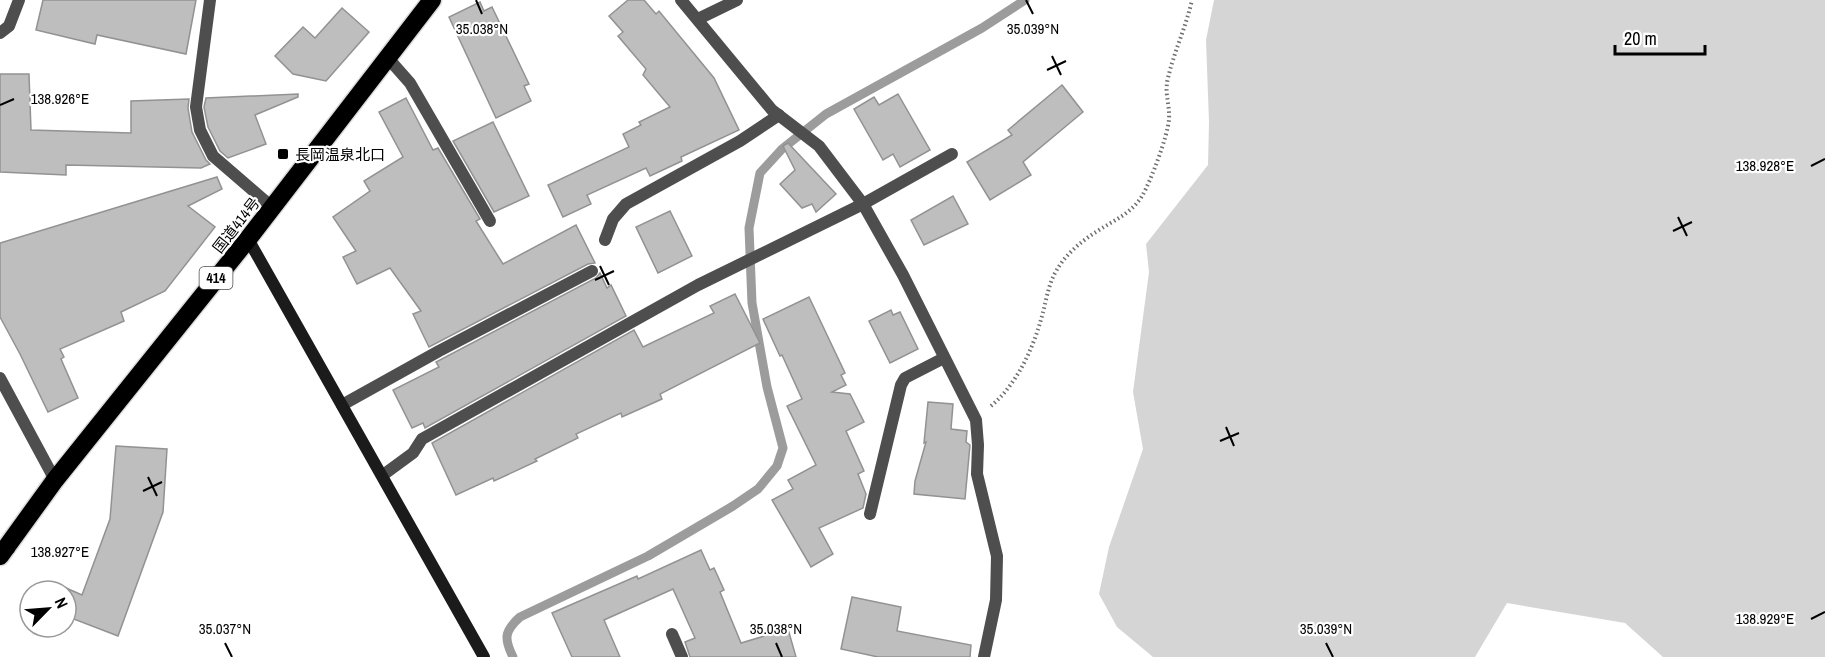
<svg xmlns="http://www.w3.org/2000/svg" width="1825" height="657" font-family="'Archivo Narrow','Noto Sans JP',sans-serif">
<style>
.green{fill:#d5d5d5}
.lines{fill:none;stroke-linecap:round;stroke-linejoin:round}
.stream{stroke:#9c9c9c;stroke-width:9}
.building{fill:#bebebe;stroke:#929292;stroke-width:1.5}
.highway-casing{stroke:#dbdbdb;stroke-width:21}
.path{stroke:#707070;stroke-width:4;stroke-dasharray:1.5 3;stroke-linecap:butt}
.lane{stroke:#4e4e4e;stroke-width:12}
.street{stroke:#4e4e4e;stroke-width:12}
.secondary{stroke:#1b1b1b;stroke-width:12}
.highway{stroke:#000;stroke-width:18}
.ticks{fill:none;stroke:#000;stroke-width:2}
.poi-dot{fill:#000;stroke:#fff;stroke-width:2}
.labels{text-anchor:middle;dominant-baseline:central;stroke-width:4.5;stroke-linejoin:round;paint-order:stroke}
.shield{fill:#fff;stroke:#4c4c4c;stroke-width:1.5}
.shield-label{font-size:14px;font-weight:bold;fill:#000}
.poi-label{font-size:15px;fill:#000;stroke:#fff;text-anchor:start}
.street-label{font-size:15px;fill:#000;stroke:#fff}
.ticks-label{font-size:15px;text-anchor:middle;fill:#000;stroke:#fff;stroke-width:4.5;stroke-linejoin:round;paint-order:stroke}
</style>
<rect width="100%" height="100%" fill="#fff"/>
<path class="green" d="M 1214,0 L 1825,0 L 1825,657 L 1663,657 L 1625,623 L 1507,603 L 1475,657 L 1153,657 L 1117,627 L 1099,594 L 1109,547 L 1143,449 L 1133,392 L 1149,272 L 1146,244 L 1208,165 L 1209,122 L 1206,40 Z"/>
<g class="lines">
<path class="stream" d="M 513,657 C 504,639 504,631 520,617 L 648,556 L 733,506 L 758,489 L 777,466 L 783,448 L 767,387 L 752,303 L 749,228 L 760,173 L 782,149 L 826,114 L 982,28 L 1025,0"/>
</g>
<g class="building">
<path d="M 43,0 L 196,0 L 186,54 L 97,35 L 95,44 L 36,30 Z"/>
<path d="M 628,0 L 644,0 L 656,14 L 659,11 L 714,78 L 739,130 L 681,157 L 682,161 L 650,176 L 646,168 L 587,195 L 591,204 L 563,217 L 548,185 L 629,147 L 623,134 L 641,125 L 639,122 L 670,107 L 643,75 L 646,69 L 618,36 L 623,32 L 609,16 Z"/>
<path d="M 480,2 L 484,11 L 492,7 L 529,84 L 524,86 L 531,101 L 496,118 L 449,17 Z"/>
<path d="M 342,8 L 369,32 L 326,81 L 293,74 L 275,56 L 303,27 L 315,38 Z"/>
<path d="M 0,74 L 29,74 L 31,130 L 131,133 L 131,101 L 189,99 L 188,108 L 192,132 L 206,160 L 210,164 L 201,168 L 66,165 L 66,175 L 0,172 Z"/>
<path d="M 1062,85 L 1083,112 L 1023,162 L 1031,175 L 990,200 L 967,162 L 1012,135 L 1008,130 Z"/>
<path d="M 298,94 L 298,97 L 255,115 L 266,144 L 228,158 L 220,151 L 208,127 L 204,107 L 206,98 Z"/>
<path d="M 898,94 L 930,150 L 900,167 L 893,154 L 883,160 L 854,109 L 874,97 L 879,105 Z"/>
<path d="M 406,98 L 433,150 L 438,148 L 480,219 L 476,221 L 503,264 L 576,225 L 595,263 L 588,264 L 429,347 L 413,314 L 421,311 L 390,268 L 357,284 L 343,257 L 356,251 L 333,217 L 370,191 L 364,181 L 403,157 L 379,112 Z"/>
<path d="M 493,122 L 529,196 L 494,212 L 453,141 Z"/>
<path d="M 788,143 L 836,194 L 816,212 L 812,204 L 802,208 L 780,184 L 795,170 L 783,146 Z"/>
<path d="M 217,177 L 222,189 L 188,206 L 215,227 L 165,291 L 121,312 L 124,321 L 60,349 L 64,357 L 61,359 L 78,398 L 48,412 L 20,354 L 0,317 L 0,243 Z"/>
<path d="M 953,196 L 968,224 L 924,245 L 911,220 Z"/>
<path d="M 670,211 L 692,256 L 658,273 L 636,227 Z"/>
<path d="M 600,273 L 607,288 L 611,285 L 626,316 L 425,428 L 423,423 L 412,428 L 393,390 L 439,367 L 436,362 L 596,278 Z"/>
<path d="M 735,294 L 760,343 L 660,394 L 662,399 L 622,417 L 621,413 L 576,434 L 578,438 L 535,459 L 537,461 L 494,481 L 493,478 L 456,495 L 432,443 L 634,330 L 643,347 L 714,313 L 710,306 Z"/>
<path d="M 809,297 L 845,373 L 841,375 L 846,385 L 832,392 L 850,394 L 864,422 L 846,431 L 864,471 L 858,474 L 866,494 L 863,508 L 819,528 L 833,554 L 811,567 L 772,500 L 793,489 L 788,480 L 816,465 L 787,406 L 802,399 L 782,355 L 780,356 L 763,319 Z"/>
<path d="M 891,310 L 893,315 L 900,312 L 918,349 L 890,363 L 869,321 Z"/>
<path d="M 928,402 L 953,404 L 951,429 L 967,431 L 966,442 L 970,445 L 965,499 L 914,494 L 915,481 L 926,442 L 924,443 Z"/>
<path d="M 116,446 L 167,449 L 163,512 L 118,636 L 66,616 L 66,588 L 82,595 L 110,519 Z"/>
<path d="M 701,550 L 710,570 L 714,568 L 724,590 L 720,592 L 741,643 L 788,629 L 796,657 L 690,657 L 685,642 L 695,638 L 673,589 L 604,620 L 620,657 L 572,657 L 552,613 L 637,576 L 638,579 Z"/>
<path d="M 852,597 L 901,607 L 897,631 L 971,645 L 970,657 L 878,657 L 841,649 Z"/>
</g>
<g class="lines">
<g class="highway-casing">
<path id="highway" d="M 0,556 L 55,480 L 248,239 L 432,0"/>
</g>
<path class="path" d="M 991,406 C 1017,384 1033,349 1042,316 C 1046,302 1048,286 1055,273 C 1064,256 1080,242 1096,232 C 1114,220 1131,214 1142,196 C 1151,181 1168,135 1169,119 C 1170,104 1164,94 1168,78 C 1174,52 1186,27 1192,0"/>
<g class="lane">
<path d="M 387,57 L 410,83 L 490,221"/>
<path d="M 863,204 L 952,154"/>
<path d="M 605,240 L 613,219 L 626,204 L 740,141 L 779,115"/>
<path d="M 342,405 L 439,351 L 592,271"/>
<path d="M 870,514 L 901,385 L 905,378 L 944,358"/>
</g>
<g class="street">
<path d="M 210,0 L 196,107 L 200,130 L 213,156 L 272,207"/>
<path d="M 681,0 L 772,110 L 819,146 L 863,204 L 903,275 L 976,420 L 978,445 L 977,474 L 997,556 L 996,600 L 984,657"/>
<path d="M 698,19 L 737,0"/>
<path d="M 0,33 L 9,26 L 19,0"/>
<path d="M 0,378 L 55,480"/>
<path d="M 383,475 L 413,453 L 422,439 L 698,285 L 863,204"/>
<path d="M 672,634 L 682,657"/>
</g>
<path class="secondary" d="M 248,239 L 484,657"/>
<use href="#highway" class="highway"/>
</g>
<path class="ticks" d="M 476,0 L 482,14M 1026,0 L 1033,14M 1052,56 L 1061,75M 1047,70 L 1066,61M 0,105 L 14,99M 1811,166 L 1825,159M 1678,217 L 1687,236M 1673,231 L 1692,222M 600,266 L 609,285M 595,280 L 614,271M 1226,427 L 1234,446M 1220,441 L 1239,433M 148,477 L 157,496M 143,491 L 162,482M 0,558 L 14,551M 1811,619 L 1825,612M 225,643 L 232,657M 776,643 L 782,657M 1326,643 L 1333,657"/>
<rect class="poi-dot" x="277" y="148" width="12" height="12" rx="3"/>
<g class="labels">
<rect class="shield" x="199.5" y="267" width="33" height="22" rx="4.5"/>
<g class="shield-label">
<text x="216" y="278">414</text>
</g>
<g class="poi-label">
<text x="295" y="154">長岡温泉北口</text>
</g>
<g class="street-label">
<text transform="translate(236 225) rotate(-52)">国道414号</text>
</g>
</g>
<g class="ticks-label">
<text x="482" y="34">35.038°N</text>
<text x="1033" y="34">35.039°N</text>
<text x="60" y="104">138.926°E</text>
<text x="1765" y="171">138.928°E</text>
<text x="60" y="557">138.927°E</text>
<text x="1765" y="624">138.929°E</text>
<text x="225" y="634">35.037°N</text>
<text x="776" y="634">35.038°N</text>
<text x="1326" y="634">35.039°N</text>
</g>
<g transform="translate(48 609) rotate(65)"><circle r="28" fill="#ffffff" stroke="#999999" stroke-width="1.5"/>
<path d="M0-4.5L10 22L0 15L-10 22Z" fill="#000000"/>
<text y="-9" font-size="16" font-weight="bold" text-anchor="middle" fill="#000000">N</text>
</g>
<path d="M1615 45v9h90v-9" fill="none" stroke="#000000" stroke-width="3"/>
<text x="1624" y="45" font-size="18" fill="#000000" stroke="#ffffff" stroke-width="4.5" paint-order="stroke">20 m</text>
</svg>
